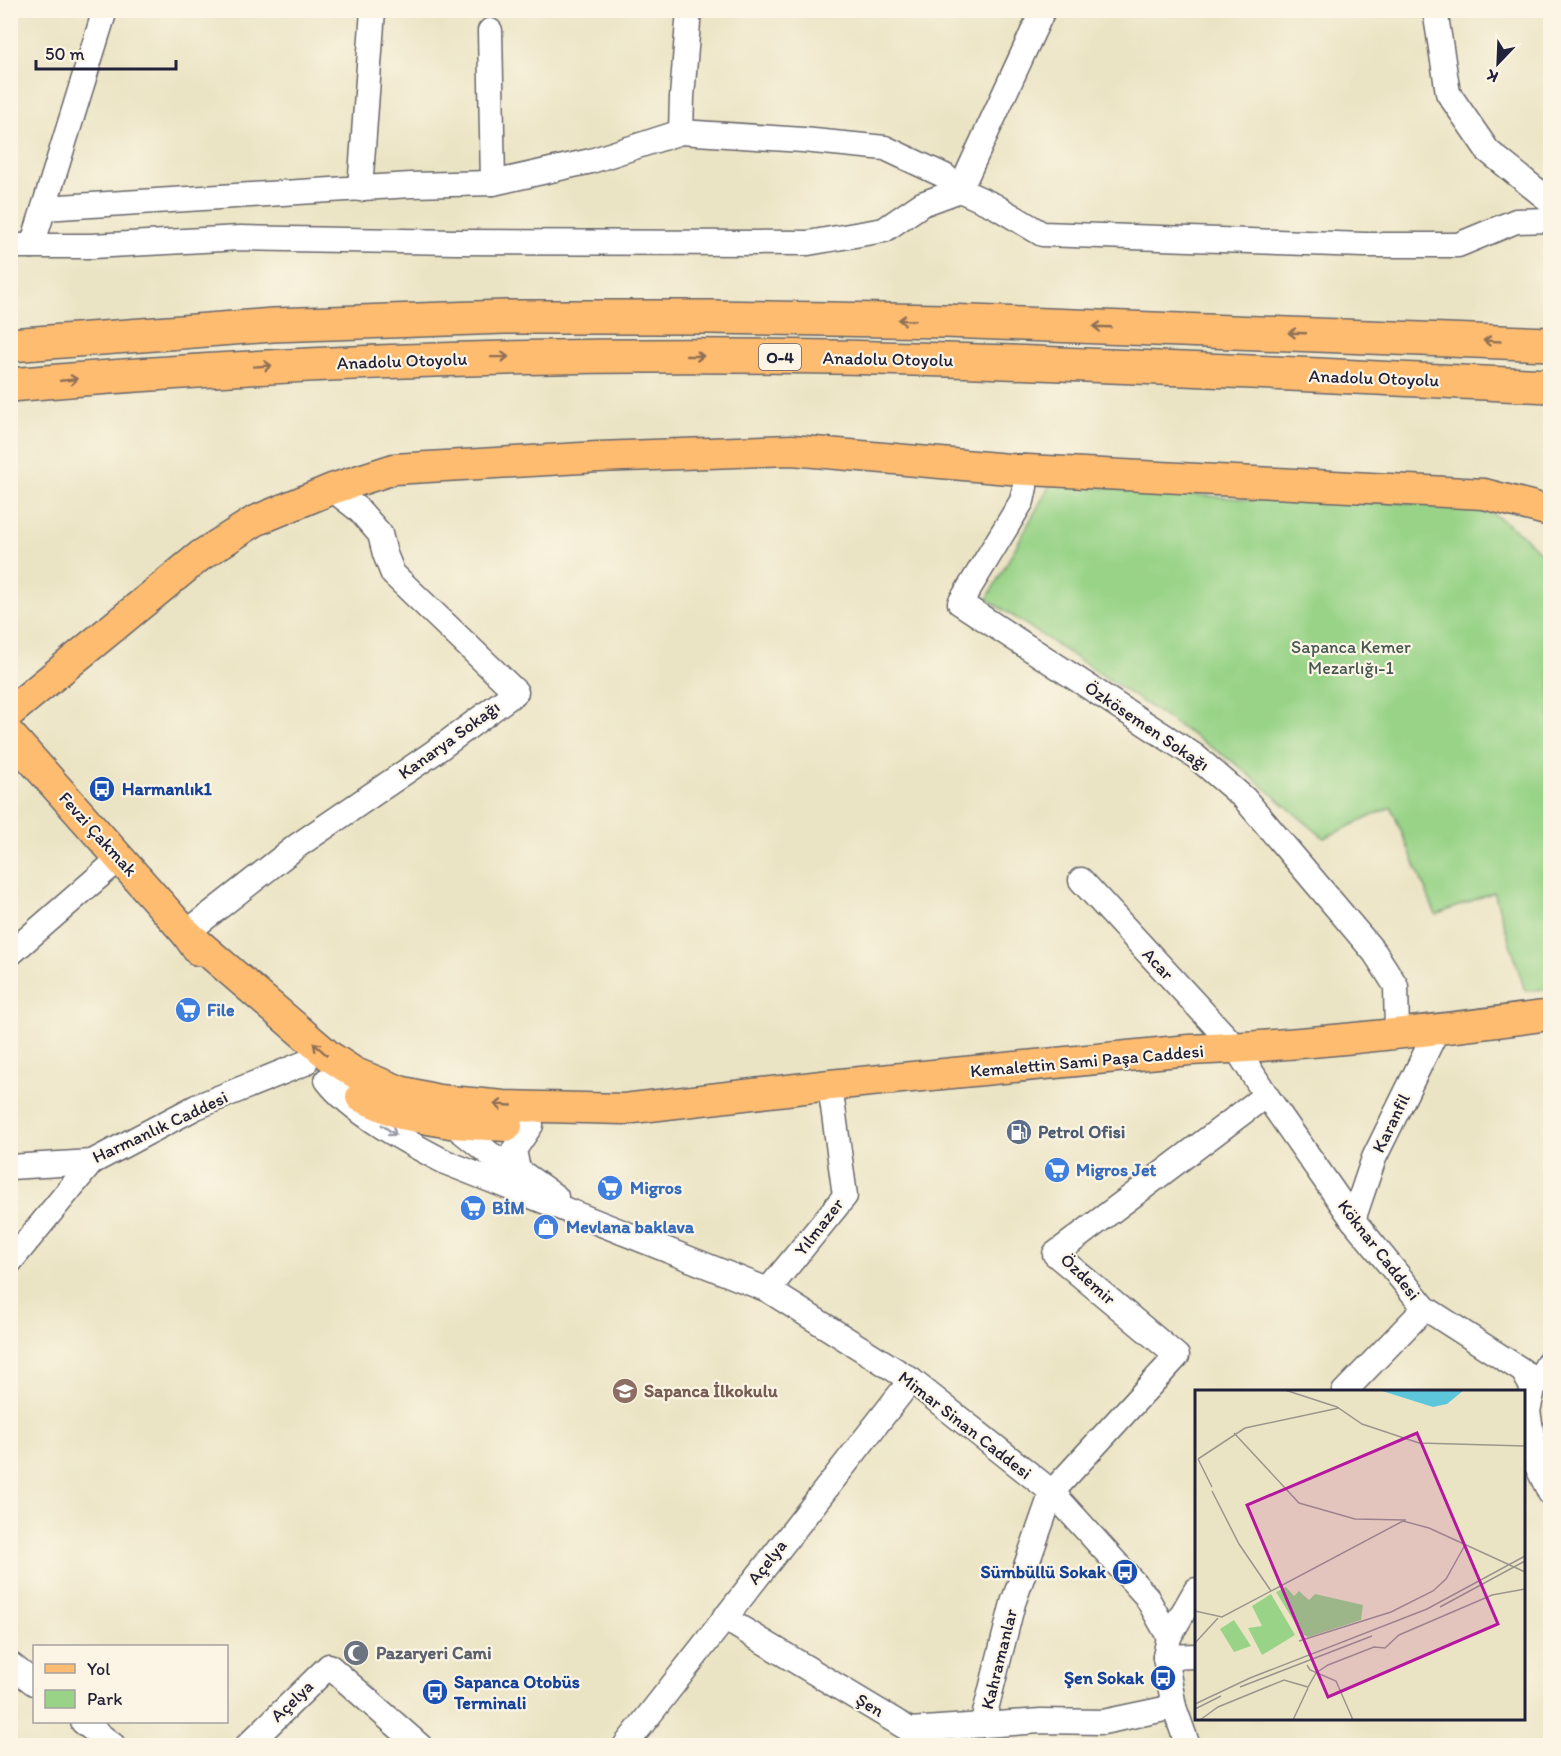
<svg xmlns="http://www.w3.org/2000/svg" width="1561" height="1756" font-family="Itim,sans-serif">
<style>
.green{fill:#98d387;stroke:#5d7a61;stroke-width:1.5}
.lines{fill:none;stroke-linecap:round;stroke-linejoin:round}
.minor-casing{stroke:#68666b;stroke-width:27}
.major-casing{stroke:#68666b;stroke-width:33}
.highway-casing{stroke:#68666b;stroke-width:36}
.minor{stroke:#fff;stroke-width:24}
.major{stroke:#febc70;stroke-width:30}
.highway{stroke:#febc70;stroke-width:33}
.oneway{stroke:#906f56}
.oneway2{stroke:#9c9ca7}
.labels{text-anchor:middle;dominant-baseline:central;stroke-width:4.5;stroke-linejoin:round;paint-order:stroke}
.shield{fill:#fcf5e5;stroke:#63616e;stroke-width:1.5}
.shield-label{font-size:16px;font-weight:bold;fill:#22223b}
.street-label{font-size:18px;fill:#22223b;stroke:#fcf5e5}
.park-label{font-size:18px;fill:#455752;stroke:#fcf5e5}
.transit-label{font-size:18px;font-weight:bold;fill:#164399;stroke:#fcf5e5;text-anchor:start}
.shop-label{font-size:18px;font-weight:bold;fill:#366cbe;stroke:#fcf5e5;text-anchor:start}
.service-label{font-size:18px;font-weight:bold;fill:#4e5e75;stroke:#fcf5e5;text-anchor:start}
.education-label{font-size:18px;font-weight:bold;fill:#785e54;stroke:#fcf5e5;text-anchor:start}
.worship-label{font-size:18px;font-weight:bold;fill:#5b616d;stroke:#fcf5e5;text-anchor:start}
.inset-road{fill:none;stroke:#9b968d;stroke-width:1.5}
.view{fill:#b5179e;fill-opacity:0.15;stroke:#b5179e;stroke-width:3}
.inset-edge{fill:none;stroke:#22223b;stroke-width:3}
</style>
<rect width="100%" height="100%" fill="#fcf5e5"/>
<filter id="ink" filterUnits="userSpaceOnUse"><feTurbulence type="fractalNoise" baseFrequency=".0167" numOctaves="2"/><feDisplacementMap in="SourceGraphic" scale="12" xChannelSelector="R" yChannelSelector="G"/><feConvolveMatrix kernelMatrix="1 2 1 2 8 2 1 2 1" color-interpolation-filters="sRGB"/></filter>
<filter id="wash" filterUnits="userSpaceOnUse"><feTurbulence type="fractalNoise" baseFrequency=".008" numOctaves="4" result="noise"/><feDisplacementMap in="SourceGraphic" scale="24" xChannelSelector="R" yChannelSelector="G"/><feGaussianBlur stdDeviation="1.35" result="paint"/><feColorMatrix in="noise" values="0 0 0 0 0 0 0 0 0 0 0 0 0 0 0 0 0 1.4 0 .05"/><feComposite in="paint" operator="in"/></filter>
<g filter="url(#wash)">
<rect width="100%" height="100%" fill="#ebe4c4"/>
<path class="green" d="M 1051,483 L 1257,500 L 1479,504 L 1520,533 L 1550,562 L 1550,989 L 1525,991 L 1494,892 L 1436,915 L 1391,807 L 1324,838 L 1235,763 L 987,599 Z"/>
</g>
<g filter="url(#ink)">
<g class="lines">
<g class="minor-casing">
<g id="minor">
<path d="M 1435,10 L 1448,93 L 1488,151 L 1550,201"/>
<path d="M 490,31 L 493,183"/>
<path d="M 681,132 L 682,97 L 689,10"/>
<path d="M 360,189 L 373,10"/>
<path d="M 44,208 L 411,185 L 493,183 L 591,161 L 681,132 L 803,140 L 885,148 L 945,176 L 960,190 L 1043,10"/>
<path d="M 10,246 L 92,246 L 240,238 L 456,242 L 808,243 L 884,230 L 922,204 L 960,190 L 995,206 L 1042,234 L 1364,245 L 1458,245 L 1516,221 L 1550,220"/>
<path d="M 32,246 L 105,10"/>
<path d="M 1023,470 L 1025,487 L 1022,501 L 960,603 L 1195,756 L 1244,798 L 1375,953 L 1396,986 L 1397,1033"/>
<path d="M 1081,880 L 1236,1048 L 1266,1095 L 1353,1220 L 1425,1308 L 1523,1371 L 1533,1389 L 1528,1411 L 1537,1466 L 1550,1493"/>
<path d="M 186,933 L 297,846 L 433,753 L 516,692 L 393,574 L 385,554 L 380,534 L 359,510 L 332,489"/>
<path d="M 10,954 L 120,858"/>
<path d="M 327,1080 C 352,1113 409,1143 445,1162 L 768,1290 L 911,1380 L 1052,1492 L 1146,1596 L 1169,1637 L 1165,1657 L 1174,1707 L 1188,1746"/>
<path d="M 446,1119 L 490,1154 L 518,1170"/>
<path d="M 531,1125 L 514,1150 L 518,1170 L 556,1197"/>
<path d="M 10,1167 L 92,1162 L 196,1107 L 305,1063"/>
<path d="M 1353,1220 L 1374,1158 L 1437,1030"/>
<path d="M 10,1262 L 92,1162"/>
<path d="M 768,1290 L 845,1196 L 830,1085"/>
<path d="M 1533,1389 L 1550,1360"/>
<path d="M 1344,1392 L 1425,1308"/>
<path d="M 724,1618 L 910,1730 L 1041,1721 L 1103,1722 L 1174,1707"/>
<path d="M 1169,1637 L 1196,1590"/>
<path d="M 1165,1657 L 1196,1656"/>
<path d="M 10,1664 L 34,1683"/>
<path d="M 83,1722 L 114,1746"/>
<path d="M 982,1725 L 1013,1603 L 1052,1492 L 1177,1356 L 1055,1254 L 1266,1095"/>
<path d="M 247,1746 L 329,1666 L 420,1746"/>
<path d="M 625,1746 L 911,1380"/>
</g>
</g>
<g class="major-casing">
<g id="major">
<path d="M 10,712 L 200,556 L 255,521 L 332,489 L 394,469 L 598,457 L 792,450 L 1009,469 L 1484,494 L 1550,511"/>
<path d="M 10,735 L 186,933 L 198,950"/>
<path d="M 186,933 L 329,1056 L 355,1073 L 400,1091 L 439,1100 L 504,1106 L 624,1109 L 830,1085 L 1189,1050 C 1310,1045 1431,1031 1550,1015"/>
<path d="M 361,1097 L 401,1114 L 450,1123 L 507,1126"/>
</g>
</g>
<g class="highway-casing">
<g id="highway">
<path d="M 10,345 L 273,325 L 505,317 L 710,317 L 945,321 L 1550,344"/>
<path d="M 10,385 C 322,358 635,350 947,360 C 1148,366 1349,377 1550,386"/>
</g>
</g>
<use href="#minor" class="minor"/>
<use href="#major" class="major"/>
<use href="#highway" class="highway"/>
</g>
<defs><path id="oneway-shaft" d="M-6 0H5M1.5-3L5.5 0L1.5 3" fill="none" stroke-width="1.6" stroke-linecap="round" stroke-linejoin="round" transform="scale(1.5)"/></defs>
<g class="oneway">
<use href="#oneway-shaft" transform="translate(907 320) rotate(-179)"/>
<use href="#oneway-shaft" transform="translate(1102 327) rotate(-178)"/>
<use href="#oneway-shaft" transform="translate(1297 333) rotate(-178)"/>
<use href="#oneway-shaft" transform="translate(1492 341) rotate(-177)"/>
<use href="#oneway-shaft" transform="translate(695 356)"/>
<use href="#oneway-shaft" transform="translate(500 357) rotate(-1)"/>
<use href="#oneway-shaft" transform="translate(263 366) rotate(-4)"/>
<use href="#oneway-shaft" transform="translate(69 380) rotate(-5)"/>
<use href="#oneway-shaft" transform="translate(320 1049) rotate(-139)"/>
<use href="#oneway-shaft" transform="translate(503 1105) rotate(-177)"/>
</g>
<use class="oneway2" href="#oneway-shaft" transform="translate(389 1130) rotate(36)"/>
</g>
<defs>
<g id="bus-disc" transform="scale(1.35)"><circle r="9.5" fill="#1a4fb4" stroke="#fcf5e5"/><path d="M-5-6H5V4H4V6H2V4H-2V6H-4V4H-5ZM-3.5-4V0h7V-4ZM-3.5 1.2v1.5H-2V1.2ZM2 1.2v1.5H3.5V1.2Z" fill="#fff"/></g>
<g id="supermarket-disc" transform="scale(1.35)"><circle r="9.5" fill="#3f7fe0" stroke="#fcf5e5"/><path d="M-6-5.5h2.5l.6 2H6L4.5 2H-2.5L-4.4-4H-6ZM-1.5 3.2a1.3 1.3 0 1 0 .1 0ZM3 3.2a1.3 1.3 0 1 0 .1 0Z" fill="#fff"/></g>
<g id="fuel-disc" transform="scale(1.35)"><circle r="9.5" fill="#5c6f8a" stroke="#fcf5e5"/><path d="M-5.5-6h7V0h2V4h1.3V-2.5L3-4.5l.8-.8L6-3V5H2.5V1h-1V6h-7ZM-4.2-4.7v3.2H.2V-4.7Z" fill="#fff"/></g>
<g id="shop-disc" transform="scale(1.35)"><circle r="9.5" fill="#3f7fe0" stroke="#fcf5e5"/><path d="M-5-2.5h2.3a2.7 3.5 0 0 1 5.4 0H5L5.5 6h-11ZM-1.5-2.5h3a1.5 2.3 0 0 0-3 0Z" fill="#fff"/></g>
<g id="school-disc" transform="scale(1.35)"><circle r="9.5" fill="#8d6e63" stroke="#fcf5e5"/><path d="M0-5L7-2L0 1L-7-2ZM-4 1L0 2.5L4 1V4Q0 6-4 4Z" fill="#fff"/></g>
<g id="mosque-disc" transform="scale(1.35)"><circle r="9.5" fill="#6b7280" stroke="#fcf5e5"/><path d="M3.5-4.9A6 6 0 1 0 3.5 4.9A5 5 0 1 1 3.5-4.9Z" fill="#fff"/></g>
</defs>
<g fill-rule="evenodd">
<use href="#bus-disc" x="102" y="789"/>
<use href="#supermarket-disc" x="188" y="1010"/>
<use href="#fuel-disc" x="1019" y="1132"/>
<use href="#supermarket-disc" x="1057" y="1170"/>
<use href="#supermarket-disc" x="610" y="1188"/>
<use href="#supermarket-disc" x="473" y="1208"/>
<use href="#shop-disc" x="546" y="1227"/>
<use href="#school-disc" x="625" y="1391"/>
<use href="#bus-disc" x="1125" y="1572"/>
<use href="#mosque-disc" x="356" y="1653"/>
<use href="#bus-disc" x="1163" y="1678"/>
<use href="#bus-disc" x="435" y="1692"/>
</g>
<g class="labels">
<rect class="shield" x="759" y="344" width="42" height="26" rx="4.5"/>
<g class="shield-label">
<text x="780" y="357">O-4</text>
</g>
<g class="street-label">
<text transform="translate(888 359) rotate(1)">Anadolu Otoyolu</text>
<text transform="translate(402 361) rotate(-2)">Anadolu Otoyolu</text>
<text transform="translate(1374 378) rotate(2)">Anadolu Otoyolu</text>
<text transform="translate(1147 726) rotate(34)">Özkösemen Sokağı</text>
<text transform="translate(449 740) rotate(-36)">Kanarya Sokağı</text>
<text transform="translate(98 834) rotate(48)">Fevzi Çakmak</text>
<text transform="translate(1158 964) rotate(47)">Acar</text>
<text transform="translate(1087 1061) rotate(-5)">Kemalettin Sami Paşa Caddesi</text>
<text transform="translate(1391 1123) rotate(-64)">Karanfil</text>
<text transform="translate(160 1127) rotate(-25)">Harmanlık Caddesi</text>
<text transform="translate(819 1227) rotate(-52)">Yılmazer</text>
<text transform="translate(1379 1250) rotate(52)">Köknar Caddesi</text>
<text transform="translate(1088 1279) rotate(42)">Özdemir</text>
<text transform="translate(965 1425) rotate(38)">Mimar Sinan Caddesi</text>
<text transform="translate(767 1562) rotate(-52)">Açelya</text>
<text transform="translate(999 1659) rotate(-76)">Kahramanlar</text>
<text transform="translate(292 1701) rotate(-44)">Açelya</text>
<text transform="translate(870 1705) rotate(31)">Şen</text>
</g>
<g class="park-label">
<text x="1351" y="647">Sapanca Kemer<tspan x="1351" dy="21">Mezarlığı-1</tspan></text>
</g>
<g class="transit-label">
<text x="122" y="789">Harmanlık1</text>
<text x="1106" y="1572" text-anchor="end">Sümbüllü Sokak</text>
<text x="1144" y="1678" text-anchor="end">Şen Sokak</text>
<text x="454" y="1682">Sapanca Otobüs<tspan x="454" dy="21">Terminali</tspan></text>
</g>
<g class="shop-label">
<text x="207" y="1010">File</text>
<text x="1076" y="1170">Migros Jet</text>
<text x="630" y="1188">Migros</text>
<text x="492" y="1208">BİM</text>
<text x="566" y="1227">Mevlana baklava</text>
</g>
<g class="service-label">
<text x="1038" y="1132">Petrol Ofisi</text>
</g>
<g class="education-label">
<text x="644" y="1391">Sapanca İlkokulu</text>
</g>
<g class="worship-label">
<text x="376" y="1653">Pazaryeri Cami</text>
</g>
</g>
<g transform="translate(1195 1390)">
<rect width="330" height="330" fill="#ebe4c4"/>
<path d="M 91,197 L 99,206 L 104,201 L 114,210 L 120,204 L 168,215 L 166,230 L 113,247 L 107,244 L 81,202 ZM 76,204 L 100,245 L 67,265 L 53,238 L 67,236 L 57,216 ZM 39,230 L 56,256 L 39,262 L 25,239 Z" fill="#98d387"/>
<path d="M 184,0 L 269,0 L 252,14 L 238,17 Z" fill="#5ec6db"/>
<path class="inset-road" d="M 90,0 L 142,17 L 167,34 L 224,53 L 330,56M 39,43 L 104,113 L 160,129 L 211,130M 3,69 L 50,38 L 144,18M 3,69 L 17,97M 17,101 L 44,154 L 76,201M 245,217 L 330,171M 0,221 L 27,227 L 208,131 L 234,138 L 330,182M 104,251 L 196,222 L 238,201 L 251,189 L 270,155M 0,253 L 23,228M 112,275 L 115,280 L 141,291 L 158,330M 45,297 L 177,246M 0,314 L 55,288 L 232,219 L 330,166M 0,319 L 26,306M 5,330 L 23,317 L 89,290 L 113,297 L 121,283 L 133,275 L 179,257 L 190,258 L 204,245 L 297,205 L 330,199M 98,330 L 113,298"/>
<path class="view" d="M 222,43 L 303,234 L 133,307 L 52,115 Z"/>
<rect width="330" height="330" class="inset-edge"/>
</g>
<rect width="1561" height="1756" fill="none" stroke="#fcf5e5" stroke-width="36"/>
<rect x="33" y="1645" width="195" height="78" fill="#fcf5e5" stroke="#a5a1a1" stroke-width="1.5"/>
<rect x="45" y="1664" width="30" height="9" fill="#febc70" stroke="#a5a1a1" stroke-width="1.5"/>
<text x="87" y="1675" font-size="18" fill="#22223b">Yol</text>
<rect x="45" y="1690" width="30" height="18" fill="#98d387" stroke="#a5a1a1" stroke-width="1.5"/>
<text x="87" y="1705" font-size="18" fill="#22223b">Park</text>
<g transform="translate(1498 63) rotate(203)" stroke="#fcf5e5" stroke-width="4.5" paint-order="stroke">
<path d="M0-4.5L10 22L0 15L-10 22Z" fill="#22223b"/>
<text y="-9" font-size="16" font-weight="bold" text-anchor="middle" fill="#22223b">K</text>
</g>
<path d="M36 60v9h140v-9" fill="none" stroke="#22223b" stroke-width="3"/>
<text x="45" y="60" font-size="18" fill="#22223b" stroke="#fcf5e5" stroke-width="4.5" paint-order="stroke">50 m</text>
</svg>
